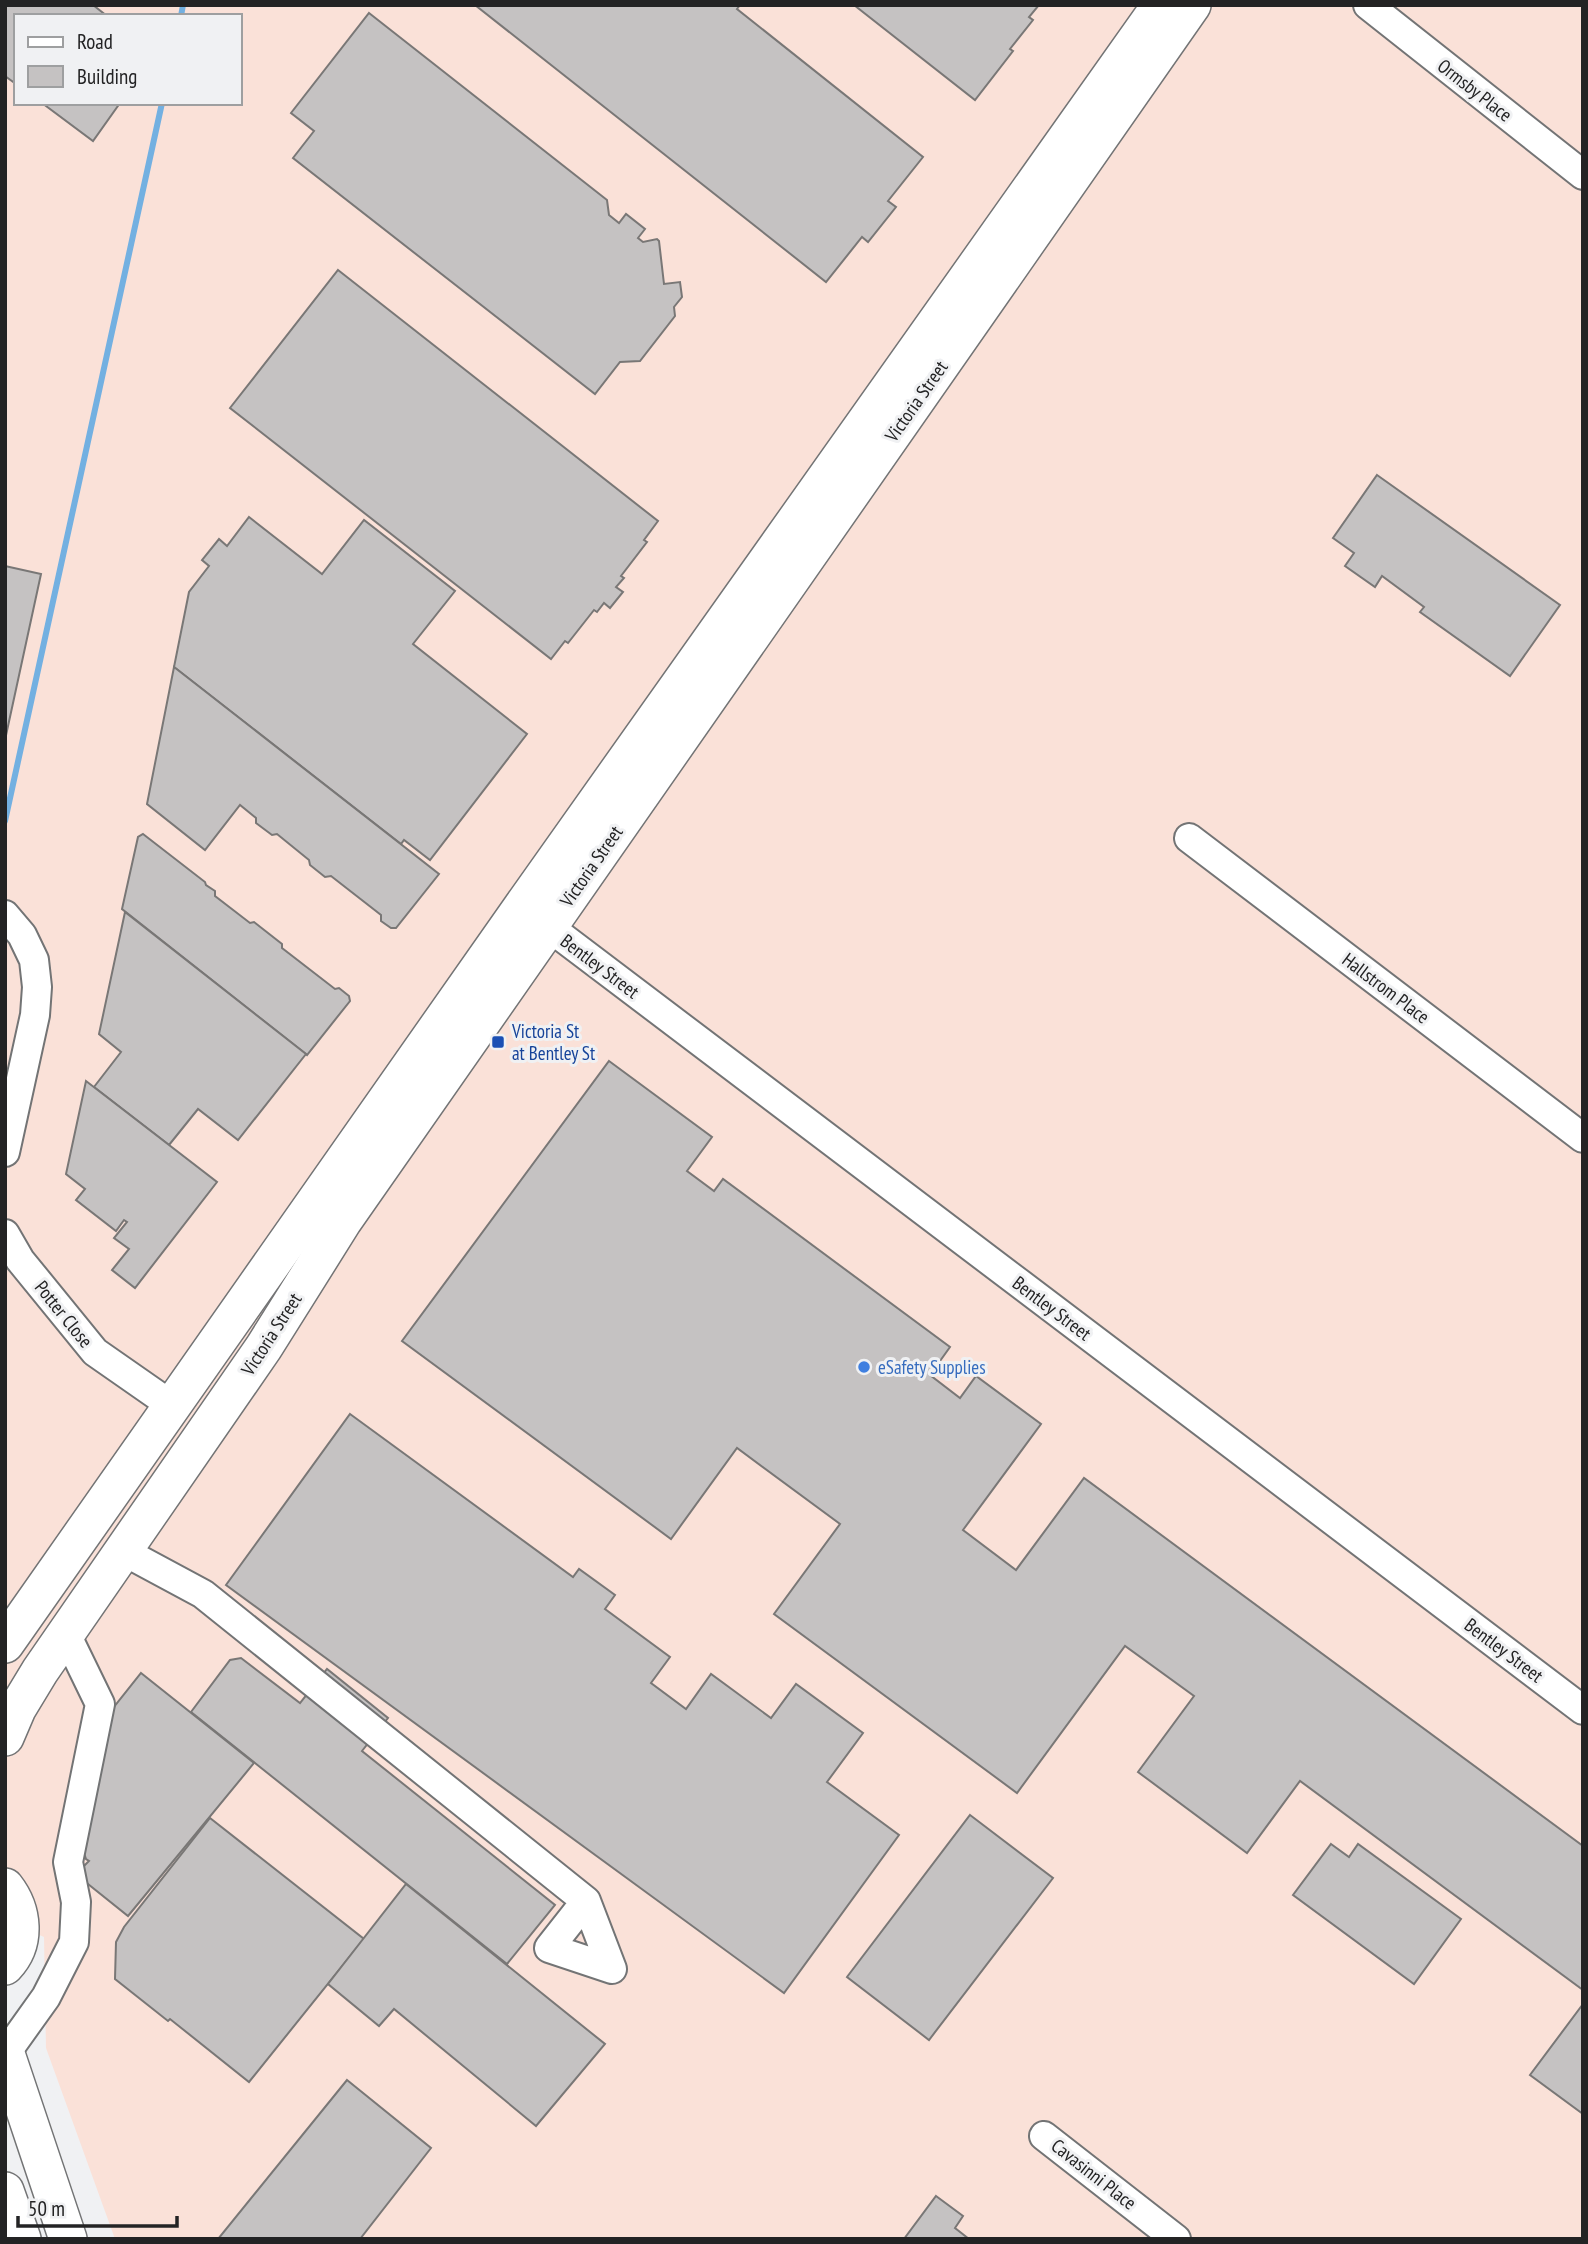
<svg xmlns="http://www.w3.org/2000/svg" width="1588" height="2244" font-family="'PT Sans Narrow',sans-serif">
<style>
.industrial{fill:#fae1d8;fill-rule:evenodd}
.lines{fill:none;stroke-linecap:round;stroke-linejoin:round}
.stream{stroke:#73b0e1;stroke-width:6}
.building{fill:#c5c2c2;stroke:#797776;stroke-width:2}
.minor-casing{stroke:#737475;stroke-width:32}
.major-casing{stroke:#737475;stroke-width:40}
.minor{stroke:#fff;stroke-width:28}
.major{stroke:#fff;stroke-width:37}
.transit-dot{fill:#1a4fb4;stroke:#f0f1f3;stroke-width:2.5}
.shop-dot{fill:#3f7fe0;stroke:#f0f1f3;stroke-width:2.5}
.labels{text-anchor:middle;dominant-baseline:central;stroke-width:6;stroke-linejoin:round;paint-order:stroke}
.street-label{font-size:19px;fill:#232324;stroke:#f0f1f3}
.transit-label{font-size:19px;fill:#164399;stroke:#f0f1f3;text-anchor:start}
.shop-label{font-size:19px;fill:#366cbe;stroke:#f0f1f3;text-anchor:start}
</style>
<rect width="100%" height="100%" fill="#f0f1f3"/>
<path class="industrial" d="M 5,5 L 1583,5 L 1583,2239 L 115,2239 L 46,2048 L 44,1937 L 5,1920 ZM 16,16 L 240,16 L 240,103 L 16,103 Z"/>
<g class="lines">
<g class="stream">
<path d="M 181,16 L 183,5"/>
<path d="M 5,821 L 162,103"/>
</g>
</g>
<g class="building">
<path d="M 5,5 L 93,5 L 107,16 L 16,16 L 16,84 L 5,76 Z"/>
<path d="M 475,5 L 740,5 L 737,9 L 923,157 L 888,201 L 896,207 L 868,242 L 862,237 L 826,282 Z"/>
<path d="M 854,5 L 1039,5 L 1029,17 L 1033,20 L 1010,49 L 1013,51 L 975,100 Z"/>
<path d="M 369,13 L 607,200 L 609,215 L 619,223 L 626,214 L 645,229 L 638,238 L 643,242 L 657,239 L 659,241 L 664,284 L 680,282 L 682,297 L 674,307 L 675,316 L 640,361 L 620,362 L 595,394 L 293,158 L 314,131 L 291,113 Z"/>
<path d="M 42,103 L 120,103 L 93,141 Z"/>
<path d="M 338,270 L 658,521 L 644,540 L 647,542 L 621,576 L 624,578 L 616,587 L 623,592 L 610,608 L 604,603 L 597,612 L 594,610 L 568,643 L 565,641 L 551,659 L 230,408 Z"/>
<path d="M 1377,475 L 1560,605 L 1510,676 L 1420,612 L 1424,607 L 1382,576 L 1375,587 L 1345,566 L 1354,553 L 1333,538 Z"/>
<path d="M 249,517 L 322,574 L 364,520 L 455,591 L 413,644 L 527,734 L 430,860 L 404,840 L 401,844 L 174,667 L 189,592 L 209,566 L 202,560 L 219,539 L 227,546 Z"/>
<path d="M 5,566 L 41,574 L 5,740 Z"/>
<path d="M 174,667 L 439,874 L 396,928 L 391,928 L 381,921 L 381,915 L 331,876 L 325,877 L 310,865 L 309,860 L 277,834 L 272,835 L 256,823 L 256,818 L 240,805 L 205,850 L 147,804 Z"/>
<path d="M 143,834 L 205,882 L 206,885 L 215,891 L 215,896 L 250,923 L 254,922 L 282,944 L 282,948 L 335,989 L 339,988 L 349,996 L 350,1001 L 307,1055 L 122,909 L 138,837 Z"/>
<path d="M 125,912 L 306,1054 L 238,1140 L 198,1109 L 169,1145 L 94,1087 L 121,1052 L 99,1034 Z"/>
<path d="M 609,1061 L 712,1137 L 687,1171 L 714,1191 L 723,1179 L 950,1347 L 930,1375 L 960,1398 L 976,1376 L 1041,1424 L 963,1530 L 1016,1570 L 1084,1478 L 1583,1846 L 1583,1990 L 1300,1781 L 1247,1853 L 1138,1772 L 1194,1696 L 1125,1646 L 1017,1793 L 774,1614 L 840,1524 L 737,1448 L 671,1539 L 402,1341 Z"/>
<path d="M 86,1081 L 217,1182 L 135,1288 L 112,1270 L 129,1249 L 114,1238 L 127,1222 L 124,1220 L 116,1231 L 76,1200 L 85,1189 L 66,1174 Z"/>
<path d="M 350,1414 L 573,1577 L 579,1569 L 615,1595 L 605,1609 L 670,1657 L 651,1683 L 686,1709 L 711,1674 L 771,1718 L 796,1684 L 863,1733 L 827,1782 L 899,1835 L 784,1993 L 226,1585 Z"/>
<path d="M 241,1658 L 300,1703 L 327,1669 L 388,1718 L 362,1751 L 555,1905 L 507,1964 L 191,1712 L 230,1660 Z"/>
<path d="M 141,1673 L 254,1763 L 128,1916 L 83,1880 L 82,1868 L 89,1861 L 86,1859 L 82,1847 L 110,1712 Z"/>
<path d="M 970,1815 L 1053,1878 L 929,2040 L 847,1977 Z"/>
<path d="M 210,1818 L 364,1939 L 249,2082 L 170,2019 L 168,2021 L 115,1979 L 116,1942 L 124,1927 Z"/>
<path d="M 1331,1844 L 1349,1857 L 1358,1844 L 1461,1919 L 1414,1984 L 1293,1895 Z"/>
<path d="M 406,1884 L 605,2044 L 536,2126 L 394,2009 L 379,2026 L 328,1984 Z"/>
<path d="M 1583,2004 L 1583,2114 L 1530,2075 Z"/>
<path d="M 347,2080 L 431,2148 L 360,2239 L 218,2239 Z"/>
<path d="M 936,2196 L 963,2216 L 955,2228 L 969,2239 L 904,2239 Z"/>
</g>
<g class="lines">
<g class="minor-casing">
<g id="minor">
<path d="M 1368,5 L 1583,175"/>
<path d="M 1189,838 L 1583,1138"/>
<path d="M 5,915 L 22,935 L 34,960 L 37,987 L 35,1015 L 5,1152"/>
<path d="M 533,915 L 1583,1710"/>
<path d="M 5,1234 L 20,1260 L 95,1352 L 171,1405"/>
<path d="M 123,1551 L 203,1594 L 586,1901 L 549,1948 L 612,1969 L 586,1901"/>
<path d="M 6,2053 L 46,1997 L 74,1942 L 76,1902 L 68,1862 L 100,1704 L 66,1634"/>
<path d="M 1044,2136 L 1176,2239"/>
</g>
</g>
<g class="major-casing">
<g id="major">
<path d="M 5,1644 L 522,907 L 1161,5"/>
<path d="M 5,1737 L 17,1709 L 40,1671 L 264,1347 L 343,1221 L 1192,5"/>
<path d="M 5,1887 C 23,1910 27,1943 5,1966"/>
<path d="M 5,2051 L 68,2239"/>
<path d="M 5,2191 L 22,2239"/>
</g>
</g>
<use href="#minor" class="minor"/>
<use href="#major" class="major"/>
</g>
<rect class="transit-dot" x="491" y="1035" width="14" height="14" rx="3.5"/>
<circle class="shop-dot" cx="864" cy="1367" r="7"/>
<g class="labels">
<g class="street-label">
<text transform="translate(1475 90) rotate(38)">Ormsby Place</text>
<text transform="translate(916 401) rotate(-55)">Victoria Street</text>
<text transform="translate(591 866) rotate(-55)">Victoria Street</text>
<text transform="translate(600 966) rotate(37)">Bentley Street</text>
<text transform="translate(1386 988) rotate(37)">Hallstrom Place</text>
<text transform="translate(1052 1308) rotate(37)">Bentley Street</text>
<text transform="translate(64 1314) rotate(51)">Potter Close</text>
<text transform="translate(271 1334) rotate(-57)">Victoria Street</text>
<text transform="translate(1504 1650) rotate(37)">Bentley Street</text>
<text transform="translate(1094 2174) rotate(38)">Cavasinni Place</text>
</g>
<g class="transit-label">
<text x="512" y="1031">Victoria St<tspan x="512" dy="22">at Bentley St</tspan></text>
</g>
<g class="shop-label">
<text x="878" y="1367">eSafety Supplies</text>
</g>
</g>
<rect width="1588" height="2244" fill="none" stroke="#232324" stroke-width="14"/>
<rect x="14" y="14" width="228" height="91" fill="#f0f1f3" stroke="#9e9fa0" stroke-width="2"/>
<rect x="28" y="37" width="35" height="10" fill="#ffffff" stroke="#9e9fa0" stroke-width="2"/>
<text x="77" y="49" font-size="21" fill="#232324">Road</text>
<rect x="28" y="66" width="35" height="21" fill="#c5c2c2" stroke="#9e9fa0" stroke-width="2"/>
<text x="77" y="84" font-size="21" fill="#232324">Building</text>
<path d="M18 2216v10h159v-10" fill="none" stroke="#232324" stroke-width="3.5"/>
<text x="28" y="2216" font-size="21" fill="#232324" stroke="#f0f1f3" stroke-width="5" paint-order="stroke">50 m</text>
</svg>
